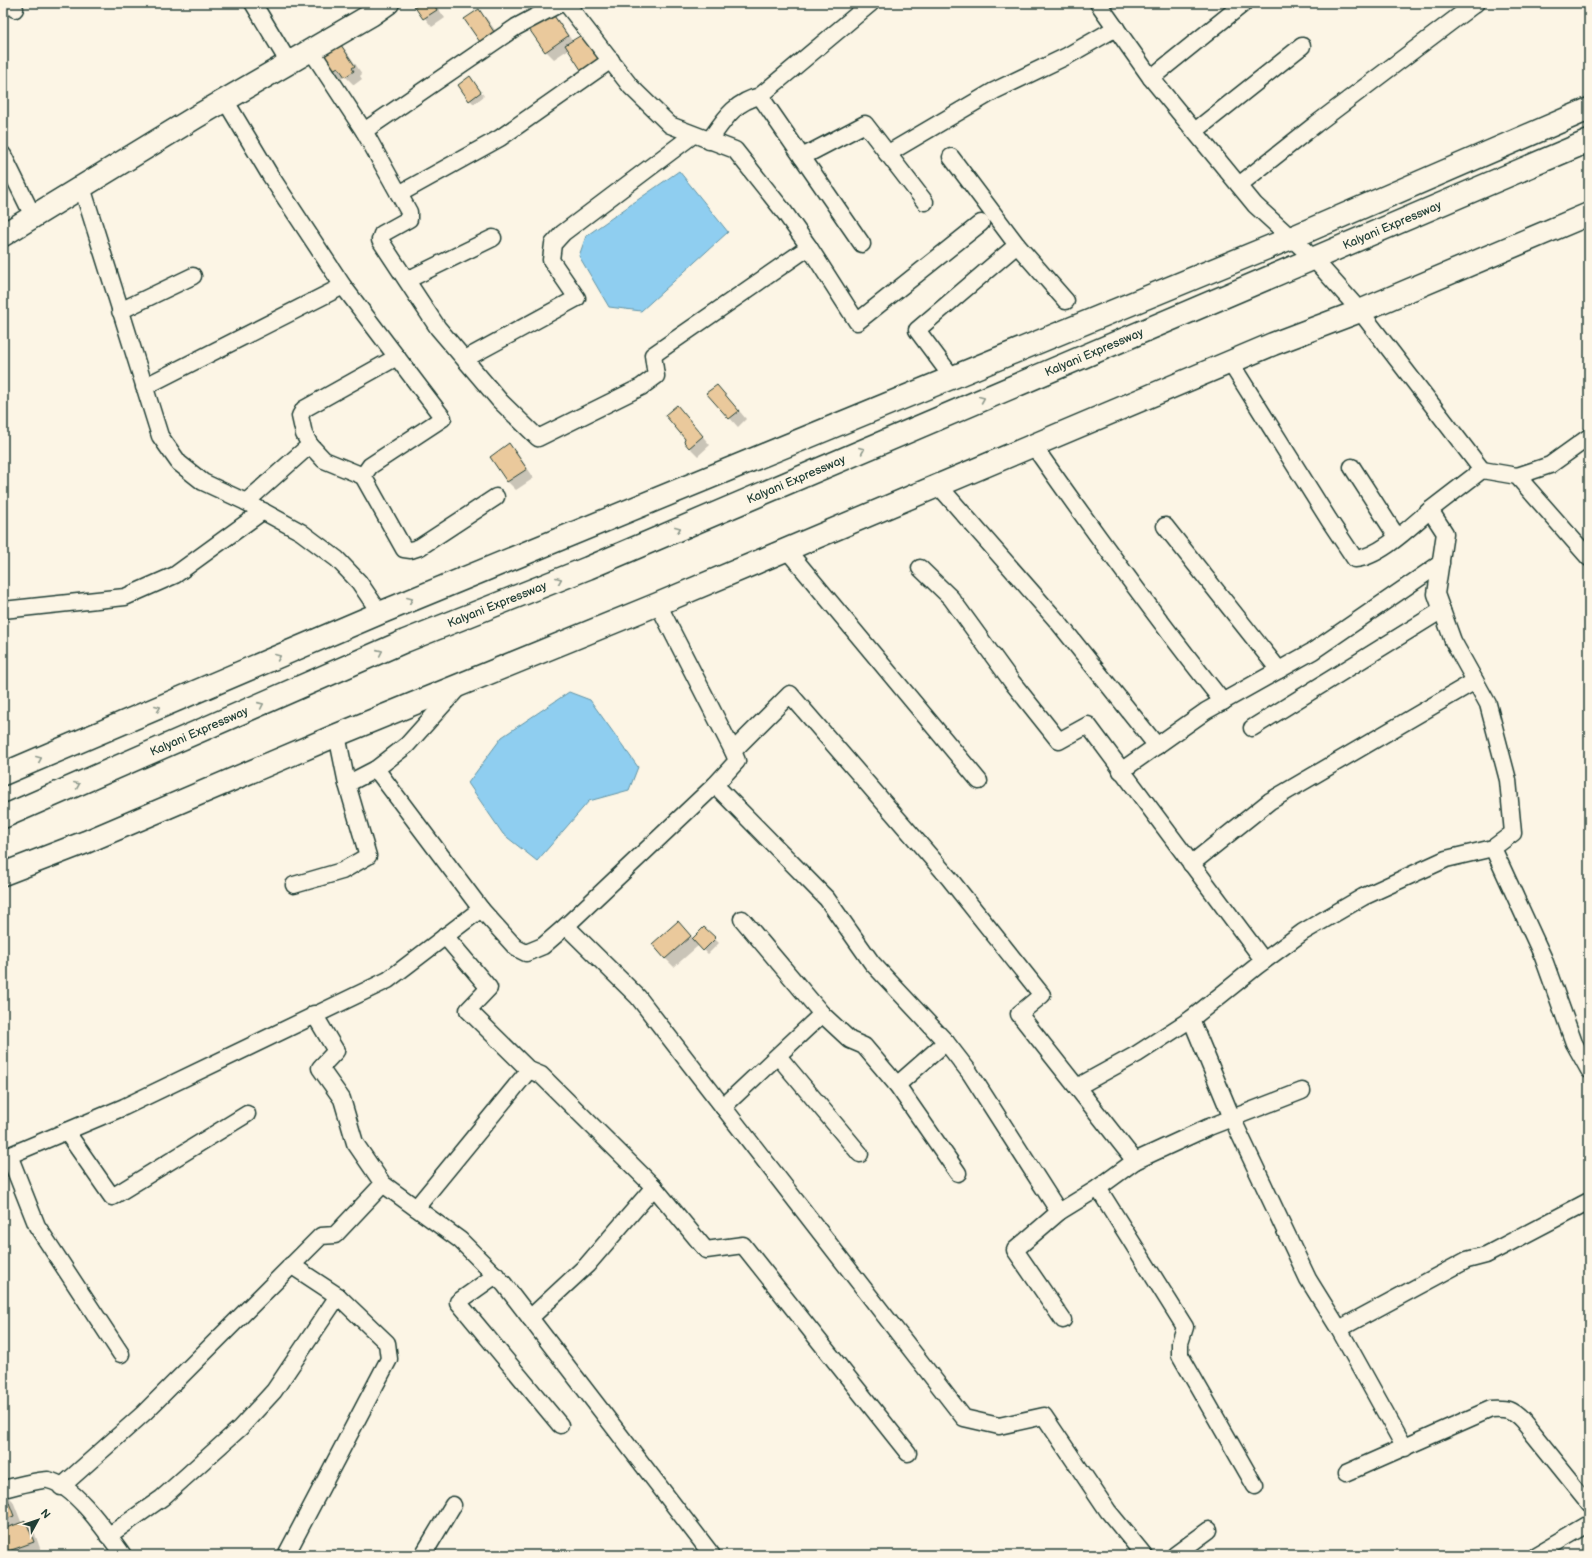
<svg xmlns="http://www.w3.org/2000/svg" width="1592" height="1558" font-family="'Balsamiq Sans',sans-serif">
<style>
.water{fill:#8fcef0;stroke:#6294a5}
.shadow{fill:#0003}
.building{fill:#eac99c;stroke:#1f3d34}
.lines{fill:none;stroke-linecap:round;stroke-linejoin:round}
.street-casing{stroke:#1f3d34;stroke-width:19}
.secondary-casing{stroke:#1f3d34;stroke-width:25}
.highway-casing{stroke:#1f3d34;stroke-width:25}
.street{stroke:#fcf5e5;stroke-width:16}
.secondary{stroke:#fcf5e5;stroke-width:22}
.highway{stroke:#fcf5e5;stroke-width:22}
.oneway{stroke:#8e998c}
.labels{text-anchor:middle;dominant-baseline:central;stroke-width:3.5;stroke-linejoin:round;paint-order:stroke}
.street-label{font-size:12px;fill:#1f3d34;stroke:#fcf5e5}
</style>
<rect width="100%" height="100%" fill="#fcf5e5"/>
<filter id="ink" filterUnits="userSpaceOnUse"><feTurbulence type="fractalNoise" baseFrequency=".025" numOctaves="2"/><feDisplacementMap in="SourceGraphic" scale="8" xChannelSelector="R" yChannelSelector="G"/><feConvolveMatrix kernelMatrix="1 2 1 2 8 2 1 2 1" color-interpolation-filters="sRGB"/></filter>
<g filter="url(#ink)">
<g class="water">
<path d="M 679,171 L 728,232 L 641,311 L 609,307 L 579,256 L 586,236 Z"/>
<path d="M 569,692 L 590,700 L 638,767 L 629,790 L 589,801 L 537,861 L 503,834 L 468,783 L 502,737 Z"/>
</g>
<g class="shadow">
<path d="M 413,3 L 434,3 L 445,18 L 432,27 Z"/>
<path d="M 479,10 L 487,19 L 502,40 L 480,41 Z"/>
<path d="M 550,12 L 558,20 L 573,42 L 583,36 L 608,71 L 569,49 L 554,59 L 546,51 Z"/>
<path d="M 339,43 L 347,52 L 362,74 L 360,76 L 362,79 L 354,85 L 345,76 L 340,79 L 332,71 Z"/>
<path d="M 473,81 L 484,96 L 474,104 L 470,100 Z"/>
<path d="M 708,394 L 725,394 L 746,419 L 738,427 Z"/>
<path d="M 677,406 L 710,445 L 698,456 L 689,447 Z"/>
<path d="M 509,444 L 517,453 L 534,478 L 516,490 L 508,482 L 491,457 Z"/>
<path d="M 704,928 L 719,943 L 708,954 L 699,945 L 674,967 L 665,958 L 686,931 L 694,939 Z"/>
<path d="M 5,1493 L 13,1501 L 22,1524 L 26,1522 L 34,1531 L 41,1551 L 29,1555 L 3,1555 L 3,1494 Z"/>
</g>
<g class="building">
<path d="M 412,3 L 433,3 L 437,10 L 423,19 Z"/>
<path d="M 479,9 L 494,32 L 480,42 L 464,19 Z"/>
<path d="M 550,10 L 568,36 L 545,52 L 527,26 Z"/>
<path d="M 583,34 L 600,62 L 583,73 L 565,45 Z"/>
<path d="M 339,42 L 355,66 L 352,68 L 354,71 L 345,77 L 338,67 L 331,71 L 321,53 Z"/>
<path d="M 470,76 L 481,92 L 469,101 L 458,85 Z"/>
<path d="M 717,385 L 739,411 L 729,419 L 706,393 Z"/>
<path d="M 677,405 L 703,436 L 689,448 L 684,442 L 685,439 L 665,415 Z"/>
<path d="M 509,443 L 527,469 L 507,482 L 490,457 Z"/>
<path d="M 678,921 L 691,936 L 665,959 L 652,944 Z"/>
<path d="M 704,927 L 716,938 L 703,951 L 692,939 Z"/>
<path d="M 5,1492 L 14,1516 L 3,1520 L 3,1493 Z"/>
<path d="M 26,1521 L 34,1542 L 3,1553 L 3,1529 Z"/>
</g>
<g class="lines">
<g class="street-casing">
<g id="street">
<path d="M 11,3 L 15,9"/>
<path d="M 253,3 L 289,63"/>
<path d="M 1098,3 L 1151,78 L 1255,205 L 1313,258 L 1360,311 L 1482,470"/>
<path d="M 311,50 L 364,131 L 409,212 L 409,219 L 382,234 L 380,240 L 438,328 L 500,401 L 538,438 L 641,387 L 656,376 L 653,355 L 809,247 L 785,213 L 735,150 L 670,125 L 631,87 L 566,3"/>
<path d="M 1151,78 L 1244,3"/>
<path d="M 760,96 L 862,244"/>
<path d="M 225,100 L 270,175 L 343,286 L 443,418 L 370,466 L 363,476 L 324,460 L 310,445 L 246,502"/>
<path d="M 364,131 L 516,27 L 561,3"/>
<path d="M 1195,131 L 1302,46"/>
<path d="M 709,141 C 724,120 734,102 760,96 L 871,3"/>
<path d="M 887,154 L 994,91 L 1067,56 L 1116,28"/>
<path d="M 3,155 L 33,216"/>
<path d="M 802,157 L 865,124 L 925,202"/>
<path d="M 951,157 L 1017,245 L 1066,301"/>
<path d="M 1239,185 L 1316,124 L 1476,3"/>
<path d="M 82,187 L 160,436 L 179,463 L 203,482 L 246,502 L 301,532 L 337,559 L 359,582 L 380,613"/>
<path d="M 399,194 L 500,138 L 611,60"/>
<path d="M 809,247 L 857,322 L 981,223"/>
<path d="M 407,280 L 493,238"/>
<path d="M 120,311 L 193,276"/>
<path d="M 465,359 L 577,298 L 551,260 L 553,244 L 563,233 L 693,135"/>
<path d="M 1230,362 L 1329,520 L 1355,559 C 1380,557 1411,526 1430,510"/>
<path d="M 952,377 L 917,330 L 1017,245"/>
<path d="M 144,387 L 343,286"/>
<path d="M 310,445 L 304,434 L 300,416 L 304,409 L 397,357"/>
<path d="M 1033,445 C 1094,532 1156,618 1223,702"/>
<path d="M 1352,467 L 1397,537"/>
<path d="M 363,476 L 404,549 L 411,550 L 420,547 L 496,497"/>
<path d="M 1517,476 L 1550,465 L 1589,437"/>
<path d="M 939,486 L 1058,622 L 1157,746"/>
<path d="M 1165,526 L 1279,670"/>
<path d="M 787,550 L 979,781"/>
<path d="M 920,568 L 951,598 L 1012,682 L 1059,741 L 1088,725 L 1264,961"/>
<path d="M 658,604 L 733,751 L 790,694 L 949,878 L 1042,995 L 1019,1014 L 1135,1161 L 1098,1188 L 1185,1327 L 1180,1343 L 1180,1355 L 1255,1486"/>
<path d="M 3,610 L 125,597 L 175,575 L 263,511"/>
<path d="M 1252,728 L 1442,610"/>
<path d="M 733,751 L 737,761 L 715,785 L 827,899 L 872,963 L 946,1042"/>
<path d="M 376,769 L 481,909"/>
<path d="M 1121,771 L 1206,711 L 1313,651 L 1441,563"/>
<path d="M 347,784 L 376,769 L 407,745 L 459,687"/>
<path d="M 1493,848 L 1543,957 L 1574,1043 L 1589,1070"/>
<path d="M 1191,864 L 1270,801 L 1475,681"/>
<path d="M 294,885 L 342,871 L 368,856 L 347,784 L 337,735"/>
<path d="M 566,926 L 715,785"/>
<path d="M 445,936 L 489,988 L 468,1010 L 529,1070 L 541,1075 L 654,1187"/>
<path d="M 314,1014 L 336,1051 L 320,1068 L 342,1099 L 355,1143 L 383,1184 L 460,1240 L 504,1284 L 712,1555"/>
<path d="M 822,1014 L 850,1040 L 864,1046 L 897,1085 L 958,1173"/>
<path d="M 1191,1019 L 1232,1118 L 1308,1279 L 1339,1329 L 1405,1448"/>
<path d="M 778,1056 L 860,1154"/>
<path d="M 897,1085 L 946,1042 L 970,1073 L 1059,1212"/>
<path d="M 1077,1087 L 1137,1054 L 1191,1019 L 1257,966 L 1303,932 L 1363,897 L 1446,859 L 1493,848 L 1513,833 L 1508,780 L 1488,704 L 1453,641 L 1436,594 L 1445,533 L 1430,510 L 1482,470 L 1517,476 L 1589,558"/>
<path d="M 723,1107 L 822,1014 L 742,919"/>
<path d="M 66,1131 L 112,1197 L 247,1114"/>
<path d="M 9,1155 L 37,1226 L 121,1354"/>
<path d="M 3,1158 L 124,1107 L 388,980 L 481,909 L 516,948 L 526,953 L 543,946 L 566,926 L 638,997 L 964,1418 L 999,1426 L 1044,1416 L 1108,1511 L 1144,1555"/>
<path d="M 1135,1161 L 1209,1127 L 1302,1091"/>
<path d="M 416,1208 L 529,1070"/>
<path d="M 496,1275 L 458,1302 L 560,1425"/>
<path d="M 530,1318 L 587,1265 L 654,1187 L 706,1250 L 743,1245 L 908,1453"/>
<path d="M 1063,1320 L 1015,1250 L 1059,1212 L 1098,1188"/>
<path d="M 1339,1329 L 1467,1260 L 1486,1255 L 1589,1201"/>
<path d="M 1346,1473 L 1491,1409 C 1507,1408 1511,1409 1522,1420 L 1589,1503"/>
<path d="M 61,1487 L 144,1413 L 321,1236 L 335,1235 L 383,1184"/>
<path d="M 3,1489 C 12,1487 42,1479 48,1480 C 75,1485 107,1533 123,1555"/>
<path d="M 108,1536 L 162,1498 L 240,1428 L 274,1391 L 338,1296"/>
<path d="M 286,1555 L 389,1359 L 387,1343 L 338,1296 L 291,1265"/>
<path d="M 423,1555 L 453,1505"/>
<path d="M 1175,1555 L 1209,1530"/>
<path d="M 1536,1555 L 1589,1524"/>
</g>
</g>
<g class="secondary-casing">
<g id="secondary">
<path d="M 3,235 L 196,117 L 371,15 L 388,3"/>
<path d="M 3,774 L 380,613 L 1291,238 L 1589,109"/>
<path d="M 3,874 L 86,842 L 337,735 L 658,604 L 1273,344 L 1360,311 L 1589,214"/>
</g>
</g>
<g class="highway-casing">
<g id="highway">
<path id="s1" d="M 3,817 L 405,641 L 588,568 L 1589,141"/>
</g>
</g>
<use href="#street" class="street"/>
<use href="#secondary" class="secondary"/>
<use href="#highway" class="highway"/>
</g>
<defs><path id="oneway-chevron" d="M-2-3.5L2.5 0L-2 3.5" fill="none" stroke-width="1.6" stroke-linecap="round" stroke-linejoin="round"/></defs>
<g class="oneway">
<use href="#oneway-chevron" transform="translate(982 399) rotate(-23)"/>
<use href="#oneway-chevron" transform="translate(862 450) rotate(-23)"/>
<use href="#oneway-chevron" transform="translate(678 529) rotate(-23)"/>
<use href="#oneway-chevron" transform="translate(559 580) rotate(-22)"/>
<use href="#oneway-chevron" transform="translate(410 600) rotate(-22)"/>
<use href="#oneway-chevron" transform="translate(380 652) rotate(-24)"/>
<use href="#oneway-chevron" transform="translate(278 657) rotate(-23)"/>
<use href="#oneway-chevron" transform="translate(261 705) rotate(-24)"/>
<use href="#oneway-chevron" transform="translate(158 708) rotate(-23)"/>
<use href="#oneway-chevron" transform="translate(39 759) rotate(-23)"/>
<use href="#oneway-chevron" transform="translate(77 785) rotate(-23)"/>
</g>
</g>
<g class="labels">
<g class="street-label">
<text stroke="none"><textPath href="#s1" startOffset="1510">Kalyani Expressway</textPath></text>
<text stroke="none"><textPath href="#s1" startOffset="1186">Kalyani Expressway</textPath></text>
<text stroke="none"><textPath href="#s1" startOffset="862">Kalyani Expressway</textPath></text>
<text stroke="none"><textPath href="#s1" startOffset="538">Kalyani Expressway</textPath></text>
<text stroke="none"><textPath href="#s1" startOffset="214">Kalyani Expressway</textPath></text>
</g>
</g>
<rect width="1592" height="1558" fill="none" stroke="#fcf5e5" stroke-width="16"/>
<rect x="8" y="8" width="1576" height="1542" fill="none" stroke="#1f3d34" stroke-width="1.5" filter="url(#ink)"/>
<g transform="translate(38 1520) rotate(50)" stroke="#fcf5e5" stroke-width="3" paint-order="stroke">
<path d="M0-3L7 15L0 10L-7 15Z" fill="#1f3d34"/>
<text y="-6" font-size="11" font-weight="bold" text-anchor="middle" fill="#1f3d34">N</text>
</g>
</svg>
